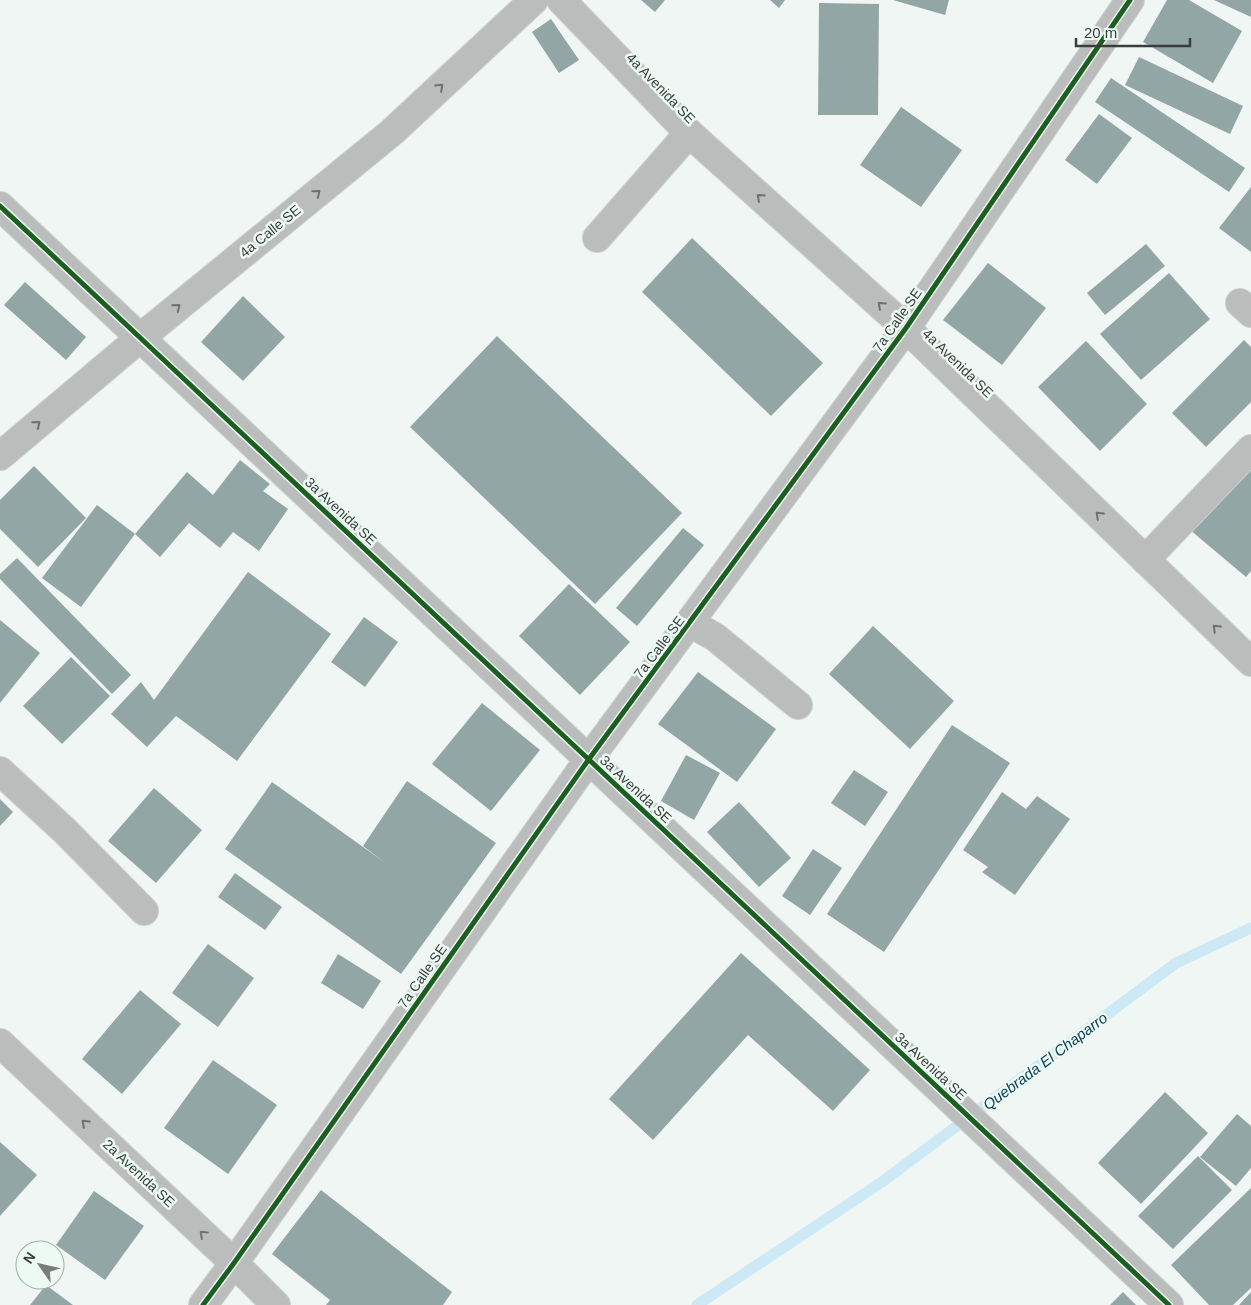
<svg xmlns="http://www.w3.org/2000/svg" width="1251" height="1305" font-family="Arial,sans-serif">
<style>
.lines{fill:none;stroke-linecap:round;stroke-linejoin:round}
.stream{stroke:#cde9f6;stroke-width:11}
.building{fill:#92a6a5}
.minor-casing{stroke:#ccd0ce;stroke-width:30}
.minor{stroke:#bbbdbc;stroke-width:28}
.cycleway-casing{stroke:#edf9f3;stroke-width:8}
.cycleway{stroke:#1b5e20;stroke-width:5}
.oneway{stroke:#6d716f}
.labels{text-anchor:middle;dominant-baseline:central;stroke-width:5;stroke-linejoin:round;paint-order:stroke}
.street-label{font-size:14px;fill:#393e3c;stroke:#edf9f3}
.water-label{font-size:15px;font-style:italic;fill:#0c4058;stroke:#edf9f3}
</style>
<rect width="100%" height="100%" fill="#f0f6f3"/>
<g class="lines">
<path class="stream" d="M 697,1305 L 882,1182 L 1176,963 L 1251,928"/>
</g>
<g class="building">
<path d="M 641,0 L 665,0 L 655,12 Z"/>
<path d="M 770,0 L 785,0 L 779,8 Z"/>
<path d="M 893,0 L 949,0 L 945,15 Z"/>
<path d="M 1167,0 L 1189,0 L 1242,31 L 1213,83 L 1143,42 Z"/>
<path d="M 1214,0 L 1251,0 L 1251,17 Z"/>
<path d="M 819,3 L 879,4 L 878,115 L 818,115 Z"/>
<path d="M 551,19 L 579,60 L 559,73 L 532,32 Z"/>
<path d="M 1139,57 L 1243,106 L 1230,134 L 1125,85 Z"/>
<path d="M 1111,78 L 1245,168 L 1229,192 L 1095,102 Z"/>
<path d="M 901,107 L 962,150 L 921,207 L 860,165 Z"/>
<path d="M 1099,114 L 1132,138 L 1097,184 L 1065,160 Z"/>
<path d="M 1251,187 L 1251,252 L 1219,228 Z"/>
<path d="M 692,238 L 823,363 L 771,416 L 642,292 Z"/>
<path d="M 1146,244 L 1165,266 L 1105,315 L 1087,293 Z"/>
<path d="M 988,263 L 1046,308 L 1002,365 L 943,320 Z"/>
<path d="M 1169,273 L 1210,319 L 1141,380 L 1100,334 Z"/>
<path d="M 25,282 L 86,337 L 66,360 L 4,305 Z"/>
<path d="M 243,296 L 285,337 L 243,381 L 201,342 Z"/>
<path d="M 497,336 L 682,513 L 595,604 L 410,427 Z"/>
<path d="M 1244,340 L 1251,347 L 1251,402 L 1206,447 L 1172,413 Z"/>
<path d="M 1086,341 L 1147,404 L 1100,451 L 1038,387 Z"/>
<path d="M 240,460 L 270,484 L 263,491 L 288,509 L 259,551 L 233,532 L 220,548 L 189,523 L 160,557 L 135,534 L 187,472 L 213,495 Z"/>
<path d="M 1243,463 L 1251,470 L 1251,571 L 1246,577 L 1189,529 Z"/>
<path d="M 34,466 L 86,518 L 38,567 L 0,529 L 0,500 Z"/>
<path d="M 97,505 L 135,534 L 81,607 L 42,578 Z"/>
<path d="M 683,528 L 704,545 L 637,626 L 616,608 Z"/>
<path d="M 17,558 L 131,675 L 112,694 L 0,579 L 0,574 Z"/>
<path d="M 248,572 L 331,634 L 237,761 L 176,716 L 147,747 L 111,714 L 141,682 L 154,700 Z"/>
<path d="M 569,584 L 630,642 L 580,695 L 519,636 Z"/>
<path d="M 364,617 L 398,642 L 365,687 L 331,662 Z"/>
<path d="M 0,620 L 40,653 L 0,703 Z"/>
<path d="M 873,626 L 954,701 L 910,749 L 829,674 Z"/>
<path d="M 71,657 L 110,696 L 62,744 L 23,706 Z"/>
<path d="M 698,672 L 776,729 L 737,782 L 658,724 Z"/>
<path d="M 482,703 L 540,750 L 491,811 L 432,764 Z"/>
<path d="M 952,725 L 1010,763 L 884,952 L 827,914 Z"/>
<path d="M 686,755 L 720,773 L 694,820 L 661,801 Z"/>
<path d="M 854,770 L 888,792 L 865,826 L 831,803 Z"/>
<path d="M 407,781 L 496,843 L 401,974 L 225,849 L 272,782 L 387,864 L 363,846 Z"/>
<path d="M 154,788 L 202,830 L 156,883 L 108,841 Z"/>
<path d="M 1002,792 L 1026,809 L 1037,796 L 1070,819 L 1015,895 L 982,872 L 988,867 L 963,850 Z"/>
<path d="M 0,799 L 13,812 L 0,826 Z"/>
<path d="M 739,802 L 791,858 L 759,887 L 707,832 Z"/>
<path d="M 813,849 L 842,868 L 810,915 L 782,896 Z"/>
<path d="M 235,873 L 282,907 L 265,930 L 218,897 Z"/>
<path d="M 208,944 L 254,978 L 218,1027 L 172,993 Z"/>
<path d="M 741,953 L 870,1070 L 833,1111 L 748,1035 L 653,1140 L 609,1099 Z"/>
<path d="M 338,954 L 381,981 L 363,1009 L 321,983 Z"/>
<path d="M 140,990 L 181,1024 L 122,1094 L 82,1059 Z"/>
<path d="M 213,1060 L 277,1105 L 228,1174 L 164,1128 Z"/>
<path d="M 1165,1092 L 1208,1133 L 1141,1204 L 1098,1163 Z"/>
<path d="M 1237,1114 L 1251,1126 L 1251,1168 L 1236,1186 L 1200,1157 Z"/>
<path d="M 0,1142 L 37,1175 L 0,1216 Z"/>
<path d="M 1198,1156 L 1232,1190 L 1173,1249 L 1138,1216 Z"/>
<path d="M 1251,1188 L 1251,1288 L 1233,1305 L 1209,1305 L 1171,1265 Z"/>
<path d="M 321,1190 L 452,1292 L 443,1305 L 326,1305 L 330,1300 L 272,1254 Z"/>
<path d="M 94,1191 L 144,1226 L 105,1280 L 56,1245 Z"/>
<path d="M 46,1285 L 73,1305 L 30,1305 Z"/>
<path d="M 1123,1292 L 1136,1305 L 1110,1305 Z"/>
<path d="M 1251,1292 L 1251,1305 L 1239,1305 Z"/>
</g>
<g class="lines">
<g class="minor-casing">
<g id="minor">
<path d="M 561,0 L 689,133 L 906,328 L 1251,662"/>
<path d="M 0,206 L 1169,1305"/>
<path d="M 597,238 L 689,133"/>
<path d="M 1240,303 L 1251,313"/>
<path d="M 0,456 L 140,338 L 392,132 L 534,0"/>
<path d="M 1145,560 L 1251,449"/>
<path d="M 690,623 L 715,637 L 798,705"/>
<path d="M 0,771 L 64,830 L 144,911"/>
<path d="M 0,1043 L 234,1263 L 276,1305"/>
<path d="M 203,1305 L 234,1263 L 589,759 L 906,328 L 1130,0"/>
</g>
</g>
<use href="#minor" class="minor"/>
<g class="cycleway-casing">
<g id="cycleway">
<path d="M 0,206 L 1169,1305"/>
<path d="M 203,1305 L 234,1263 L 589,759 L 906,328 L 1130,0"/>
</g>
</g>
<use href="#cycleway" class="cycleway"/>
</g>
<defs><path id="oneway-chevron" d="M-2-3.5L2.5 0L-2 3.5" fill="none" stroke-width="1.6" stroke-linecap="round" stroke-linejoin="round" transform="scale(1.25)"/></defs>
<g class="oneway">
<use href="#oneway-chevron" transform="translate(440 87) rotate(-43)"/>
<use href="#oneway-chevron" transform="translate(317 193) rotate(-39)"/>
<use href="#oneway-chevron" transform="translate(760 197) rotate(-138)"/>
<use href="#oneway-chevron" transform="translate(881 305) rotate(-138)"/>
<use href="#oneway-chevron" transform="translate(177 307) rotate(-39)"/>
<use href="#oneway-chevron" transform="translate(37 424) rotate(-40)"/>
<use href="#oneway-chevron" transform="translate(1099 515) rotate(-136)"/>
<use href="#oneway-chevron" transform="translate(1216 628) rotate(-136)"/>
<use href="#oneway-chevron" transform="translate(85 1123) rotate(-137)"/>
<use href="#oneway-chevron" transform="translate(203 1234) rotate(-137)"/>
</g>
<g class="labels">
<g class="street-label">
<text transform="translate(661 88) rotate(46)">4a Avenida SE</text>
<text transform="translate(270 231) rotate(-39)">4a Calle SE</text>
<text transform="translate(897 320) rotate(-55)">7a Calle SE</text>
<text transform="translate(958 363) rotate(44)">4a Avenida SE</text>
<text transform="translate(341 511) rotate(43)">3a Avenida SE</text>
<text transform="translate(659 647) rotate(-53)">7a Calle SE</text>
<text transform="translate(636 789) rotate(43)">3a Avenida SE</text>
<text transform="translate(422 976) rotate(-55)">7a Calle SE</text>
<text transform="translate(931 1066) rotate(43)">3a Avenida SE</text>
<text transform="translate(139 1173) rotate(43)">2a Avenida SE</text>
</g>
<g class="water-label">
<text transform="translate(1045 1061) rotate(-37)">Quebrada El Chaparro</text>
</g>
</g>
<g transform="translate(40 1265) rotate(304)"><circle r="24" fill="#edf9f3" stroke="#a5aeaa"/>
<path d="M0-4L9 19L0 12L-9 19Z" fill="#797e7c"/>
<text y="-8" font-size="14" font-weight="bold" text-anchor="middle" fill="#393e3c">N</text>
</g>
<path d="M1076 38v8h114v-8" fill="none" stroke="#393e3c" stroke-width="2.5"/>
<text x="1084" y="38" font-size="15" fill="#393e3c" stroke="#edf9f3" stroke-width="4" paint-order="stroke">20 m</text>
</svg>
